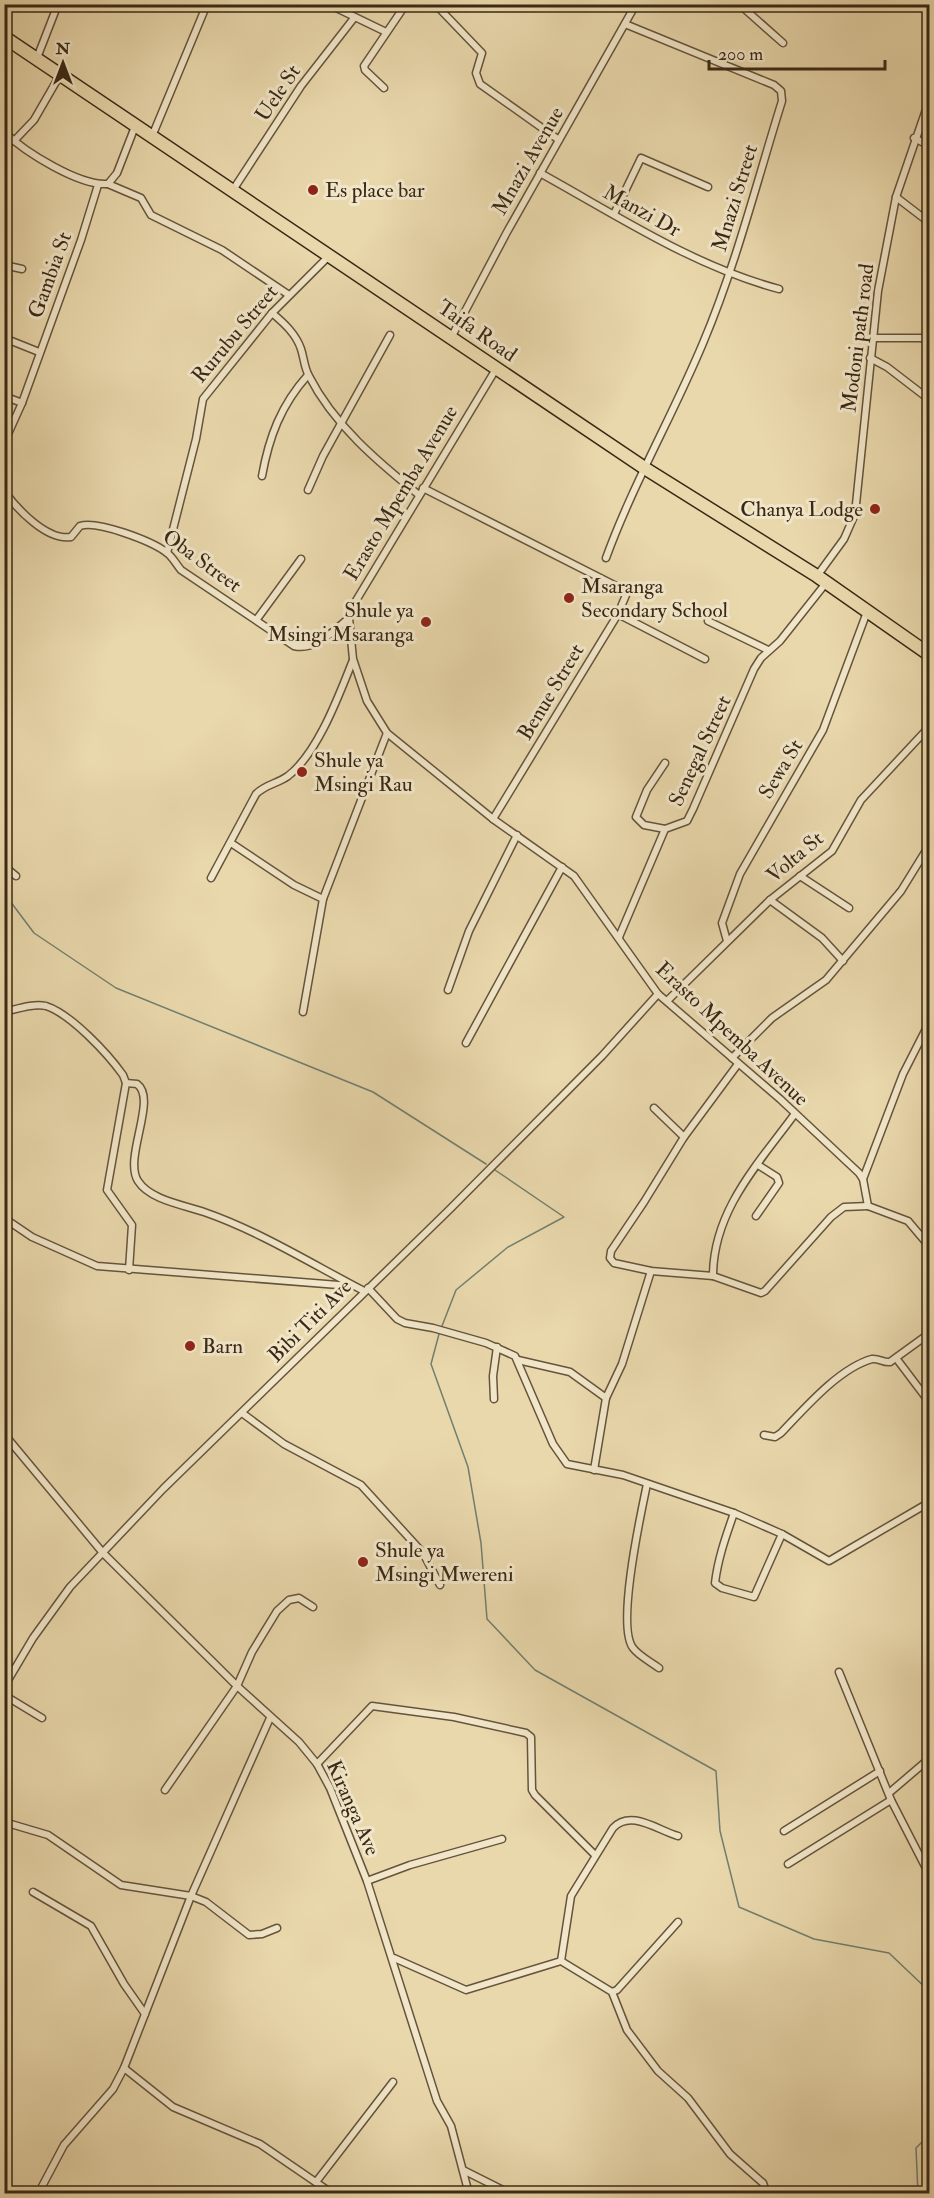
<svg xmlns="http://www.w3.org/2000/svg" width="934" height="2198" font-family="'IM FELL Double Pica',serif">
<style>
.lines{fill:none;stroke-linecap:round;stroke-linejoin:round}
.stream{stroke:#717f6f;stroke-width:1.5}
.street-casing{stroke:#65543b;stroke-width:9}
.highway-casing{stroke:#392815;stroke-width:15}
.street{stroke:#f1e6c9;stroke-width:6}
.highway{stroke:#e9d8ac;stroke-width:12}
.poi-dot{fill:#8f2418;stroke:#f1e6c9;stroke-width:2}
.labels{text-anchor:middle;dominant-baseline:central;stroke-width:6;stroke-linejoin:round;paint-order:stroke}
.street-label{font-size:21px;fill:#392815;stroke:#f1e6c9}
.poi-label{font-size:21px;fill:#392815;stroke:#f1e6c9;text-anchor:start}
</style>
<rect width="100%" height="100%" fill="#e9d8ac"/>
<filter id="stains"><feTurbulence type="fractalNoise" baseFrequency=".00333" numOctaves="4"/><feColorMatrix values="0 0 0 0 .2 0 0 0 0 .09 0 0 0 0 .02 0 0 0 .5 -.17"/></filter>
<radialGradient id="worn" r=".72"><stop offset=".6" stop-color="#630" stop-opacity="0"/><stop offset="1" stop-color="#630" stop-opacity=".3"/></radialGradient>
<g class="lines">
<g class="stream">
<path d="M 4,893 L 34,933 L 116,988 L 373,1092 L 486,1164"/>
<path d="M 442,1326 L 456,1290 L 508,1247 L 564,1217 L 495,1170"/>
<path d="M 439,1334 L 431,1364 L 468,1467 L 481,1543 L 487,1619 L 535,1670 L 716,1771 L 720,1831 L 739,1907 L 814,1939 L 889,1953 L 930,1992"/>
<path d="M 918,2194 L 916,2148 L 930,2134"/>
</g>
<g class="street-casing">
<g id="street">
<path d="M 328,4 L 386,32"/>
<path d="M 435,4 L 482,53 L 476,73 L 480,84 L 559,140"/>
<path d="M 739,4 L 783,43"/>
<path d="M 37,58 L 58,4"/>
<path d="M 384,88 L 365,70 L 364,66 L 406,4"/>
<path d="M 4,132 C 25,152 79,186 108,184 L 117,173 L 136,124"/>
<path d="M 153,134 L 207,4"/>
<path d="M 914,138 L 930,146"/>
<path d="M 14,141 L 34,120 L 60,75"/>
<path d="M 4,152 L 11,139"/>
<path d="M 540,173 C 618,216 693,266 779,289"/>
<path d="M 108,184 L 141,198 L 151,215 L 222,250 L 289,295"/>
<path d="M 233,190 L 301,86 L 354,18"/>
<path d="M 896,197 L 930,223"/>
<path d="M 614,214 L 641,158 L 708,187"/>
<path d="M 4,265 L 22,269"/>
<path d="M 272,313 C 284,323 296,334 301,349 C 304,358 304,367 309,376 C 334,425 377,461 419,495"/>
<path d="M 452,336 L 507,232 L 636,4"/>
<path d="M 4,338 L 39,352"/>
<path d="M 873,338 L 921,338 L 930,341"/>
<path d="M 870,358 L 887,367 L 930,400"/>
<path d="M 496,369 L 354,604 L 349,618 L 353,659 L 367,701 L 387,733 L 493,819 L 574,876 L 658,994 L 780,1099 L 859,1173 L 863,1179 L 868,1206 L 908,1221 L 930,1247"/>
<path d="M 4,396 L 22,403"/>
<path d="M 4,443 L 22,403 L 81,240 L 98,185"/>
<path d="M 262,476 C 269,437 281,405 308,375"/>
<path d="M 423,488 L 624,590 L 626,595 L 618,614 L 493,819"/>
<path d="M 308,490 L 323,456 L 390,335"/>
<path d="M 4,491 C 17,509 47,541 71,537 L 80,526 C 97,520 151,541 166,552 C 172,556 176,564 181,570 L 294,646 C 316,651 333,631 349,618"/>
<path d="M 167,553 L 196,439 L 203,399 L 272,313 L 329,256"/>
<path d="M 606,558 C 633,484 673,415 703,343 C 736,265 757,181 782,101 L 781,91 L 774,85 L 625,24"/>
<path d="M 817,576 L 844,539 L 855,514 L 878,291 L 896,197 L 930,98"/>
<path d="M 618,614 L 705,659"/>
<path d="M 257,619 L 301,559"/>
<path d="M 708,621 L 768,650"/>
<path d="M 665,763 L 647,790 L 636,817 L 644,825 L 665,829"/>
<path d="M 231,843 L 294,885 L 323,899"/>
<path d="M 4,866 L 16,876"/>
<path d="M 800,876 L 849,908"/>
<path d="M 211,878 L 256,794 C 266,784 277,784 288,776 C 318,753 339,695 353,660"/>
<path d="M 770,900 L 822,938 L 843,961"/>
<path d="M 619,937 L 665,829 L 687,821 L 693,809 L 754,669 L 761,658 L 780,641 L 826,583"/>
<path d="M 727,941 L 722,923 L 740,874 L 823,730 L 867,612"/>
<path d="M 448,990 L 469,931 L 517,835"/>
<path d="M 667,1001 L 770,900 L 832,851 L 861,800 L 930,726"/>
<path d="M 4,1012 C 17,1009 34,1003 46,1006 C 71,1014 108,1054 123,1075 L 126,1083 L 107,1190 L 132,1225 L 129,1270"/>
<path d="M 303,1012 L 323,899 L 387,733"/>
<path d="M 466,1043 L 562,867"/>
<path d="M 732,1058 L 772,1018 L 826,980 L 901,891 L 930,844"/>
<path d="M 738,1064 L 684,1137 L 644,1202 L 611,1251 L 610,1258 L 614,1263 L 651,1271 L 713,1276 L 761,1293 L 765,1291 L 831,1217 L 844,1207 L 868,1206"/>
<path d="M 126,1083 L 137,1084 C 158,1099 123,1158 138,1181 C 150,1200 184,1205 204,1212 C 259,1231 312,1264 364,1291"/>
<path d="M 654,1108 L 684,1137"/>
<path d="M 863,1179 L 903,1074 L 930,1021"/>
<path d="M 756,1216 L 779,1183 L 777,1177 L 758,1165"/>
<path d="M 4,1218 L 32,1237 L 97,1266 L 351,1286"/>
<path d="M 713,1276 C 713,1211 758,1164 794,1115"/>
<path d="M 368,1288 L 397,1319 L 405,1323 L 433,1328 L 486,1343 L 515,1356 L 553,1444 L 567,1464 L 623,1475 L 734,1513 L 782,1534 L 829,1561 L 930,1502"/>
<path d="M 896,1358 L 930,1403"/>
<path d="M 518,1360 L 570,1372 L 606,1398"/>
<path d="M 494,1399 L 493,1376 L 497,1347"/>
<path d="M 242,1413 L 284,1444 L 361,1485 L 423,1553 L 440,1585"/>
<path d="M 4,1434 L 103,1553 L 237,1686 L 299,1742 L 317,1764 L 330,1788 L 367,1881 L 437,2101 L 451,2126 L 469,2194"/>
<path d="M 764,1435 L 775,1437 L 781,1433 C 804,1409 839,1368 872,1359 C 879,1358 883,1363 890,1362 L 930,1333"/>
<path d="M 594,1470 L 606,1398 L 622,1364 L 651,1271"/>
<path d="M 647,1484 C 641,1513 616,1626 633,1648 C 639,1656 651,1662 659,1668"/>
<path d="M 734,1513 C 726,1536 718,1558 715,1583 L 722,1588 L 754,1597 L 782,1534"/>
<path d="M 839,1672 L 891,1800 L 930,1876"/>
<path d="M 4,1687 L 33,1638 L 70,1587 L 163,1489 L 450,1209 L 602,1056 L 658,994"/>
<path d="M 4,1695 L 42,1718"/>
<path d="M 317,1764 L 372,1706 L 454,1717 L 526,1733 L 531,1737 L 532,1790 L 535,1795 L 595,1855"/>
<path d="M 165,1790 L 237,1686 L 252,1652 L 277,1611 L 289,1600 L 299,1598 L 313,1607"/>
<path d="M 889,1793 L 930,1758"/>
<path d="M 4,1822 L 48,1835 L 121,1885 L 191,1896 L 206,1902 L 249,1935 L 262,1934 L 277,1928"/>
<path d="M 784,1831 L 880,1771"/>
<path d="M 788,1864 L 891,1800"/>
<path d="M 367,1881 L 410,1865 L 502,1839"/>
<path d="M 33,1892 L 91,1926 L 124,1984 L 145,2014"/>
<path d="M 394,1958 L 466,1990 L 561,1961 L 612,1992 L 617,1990 L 678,1922"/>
<path d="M 561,1961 L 571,1896 L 613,1828 C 631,1809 657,1830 678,1836"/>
<path d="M 612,1992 L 627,2030 L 658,2071 L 688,2098 L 730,2154 L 763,2183 L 767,2194"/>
<path d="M 124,2068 L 173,2107 L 260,2144 L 333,2194"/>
<path d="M 463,2170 L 511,2194"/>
<path d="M 316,2182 L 393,2082"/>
<path d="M 38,2194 L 64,2145 L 113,2089 L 124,2068 L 191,1896 L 270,1718"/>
</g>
</g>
<g class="highway-casing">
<path id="highway" d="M 4,37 L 646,469 L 817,576 L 930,655"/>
</g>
<use href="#street" class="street"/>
<use href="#highway" class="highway"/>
</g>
<g class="poi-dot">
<circle cx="313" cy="190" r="6"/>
<circle cx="875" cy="509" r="6"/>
<circle cx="569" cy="598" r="6"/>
<circle cx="426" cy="622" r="6"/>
<circle cx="302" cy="772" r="6"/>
<circle cx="190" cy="1346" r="6"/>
<circle cx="363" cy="1562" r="6"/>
</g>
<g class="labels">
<g class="street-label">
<text transform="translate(278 93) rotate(-56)">Uele St</text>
<text transform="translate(528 161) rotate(-60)">Mnazi Avenue</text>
<text transform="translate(735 198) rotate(-73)">Mnazi Street</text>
<text transform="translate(642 211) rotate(29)">Manzi Dr</text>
<text transform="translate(50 275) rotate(-70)">Gambia St</text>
<text transform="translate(477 331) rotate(35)">Taifa Road</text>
<text transform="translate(235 334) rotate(-50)">Rurubu Street</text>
<text transform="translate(858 338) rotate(-83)">Modoni path road</text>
<text transform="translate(401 493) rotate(-59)">Erasto Mpemba Avenue</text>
<text transform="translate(202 561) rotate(36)">Oba Street</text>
<text transform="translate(551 692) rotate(-59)">Benue Street</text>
<text transform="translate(700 751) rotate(-65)">Senegal Street</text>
<text transform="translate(781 769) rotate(-59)">Sewa St</text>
<text transform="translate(795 857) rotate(-40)">Volta St</text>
<text transform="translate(732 1034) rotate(43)">Erasto Mpemba Avenue</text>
<text transform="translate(310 1321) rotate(-45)">Bibi Titi Ave</text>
<text transform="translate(353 1808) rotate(66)">Kiranga Ave</text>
</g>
<g class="poi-label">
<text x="325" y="190">Es place bar</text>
<text x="863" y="509" text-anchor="end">Chanya Lodge</text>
<text x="581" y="586">Msaranga<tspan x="581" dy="24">Secondary School</tspan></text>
<text x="414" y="610" text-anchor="end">Shule ya<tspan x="414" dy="24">Msingi Msaranga</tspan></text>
<text x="314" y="760">Shule ya<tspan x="314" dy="24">Msingi Rau</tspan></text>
<text x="202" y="1346">Barn</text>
<text x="375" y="1550">Shule ya<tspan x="375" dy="24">Msingi Mwereni</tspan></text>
</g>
</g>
<rect width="934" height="2198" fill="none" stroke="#e9d8ac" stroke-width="24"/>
<rect x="6" y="6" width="922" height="2186" fill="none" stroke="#392815" stroke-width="3"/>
<rect x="12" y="12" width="910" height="2174" fill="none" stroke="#392815" stroke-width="1.5"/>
<g transform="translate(63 63)" stroke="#f1e6c9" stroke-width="4.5" paint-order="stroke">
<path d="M0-4.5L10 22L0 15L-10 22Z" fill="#392815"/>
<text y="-9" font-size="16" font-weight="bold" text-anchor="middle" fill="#392815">N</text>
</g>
<path d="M709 60v9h176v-9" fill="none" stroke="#392815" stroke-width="3"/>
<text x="718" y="60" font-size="18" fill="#392815" stroke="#f1e6c9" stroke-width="4.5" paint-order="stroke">200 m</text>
<rect width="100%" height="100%" filter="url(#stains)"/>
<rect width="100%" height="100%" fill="url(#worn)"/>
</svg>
